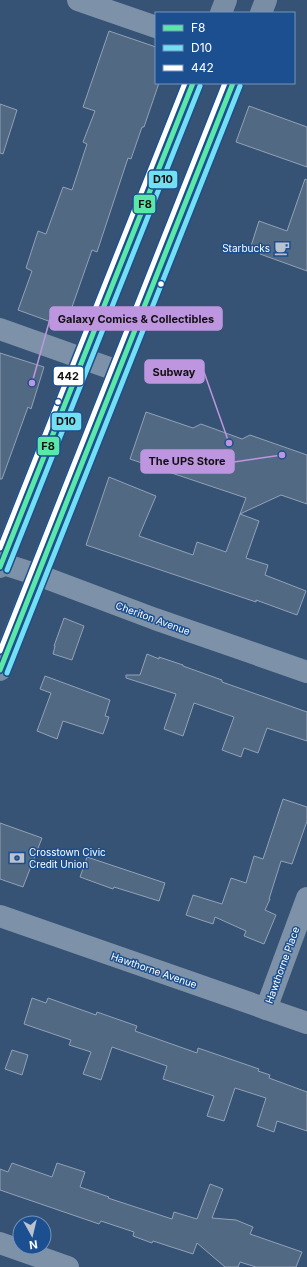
<svg xmlns="http://www.w3.org/2000/svg" width="307" height="1267" font-family="Inter,sans-serif">
<style>
.building{fill:#526984;stroke:#92a2b6}
.lines{fill:none;stroke-linecap:round;stroke-linejoin:round}
.minor{stroke:#7d92a8;stroke-width:22}
.secondary{stroke:#798da4;stroke-width:22}
.bus-1-casing{stroke:#1b4f8f;stroke-width:8}
.bus-2-casing{stroke:#1b4f8f;stroke-width:8}
.bus-3-casing{stroke:#1b4f8f;stroke-width:8}
.bus-1{stroke:#5ae8a8;stroke-width:5}
.bus-2{stroke:#73dff2;stroke-width:5}
.bus-3{stroke:#fff;stroke-width:5}
.bus-dot{fill:#fff;stroke:#1b4f8f;stroke-width:1.5}
.labels{text-anchor:middle;dominant-baseline:central;stroke-width:3;stroke-linejoin:round;paint-order:stroke}
.poi-label{font-size:10px;fill:#fff;stroke:#1b4f8f;text-anchor:end}
.street-label{font-size:10px;fill:#fff;stroke:#1b4f8f}
.leader{fill:none;stroke:#bd96df;stroke-width:1.5}
.callout-dot{fill:#bd96df;stroke:#1b4f8f;stroke-width:1.5}
.callout{fill:#bd96df;stroke:#bd96df;stroke-width:1.5}
.callout-label{font-size:11px;text-anchor:middle;font-weight:bold;fill:#111}
.line-badge{stroke:#1b4f8f;stroke-width:1.5}
.pale-badge-label{font-size:11px;text-anchor:middle;font-weight:bold;fill:#111}
</style>
<rect width="100%" height="100%" fill="#365274"/>
<g class="building">
<path d="M 109,31 L 156,47 L 156,83 L 159,83 L 144,127 L 142,127 L 131,159 L 128,158 L 97,252 L 92,250 L 65,327 L 18,310 L 32,271 L 26,268 L 38,231 L 46,234 L 63,187 L 72,190 L 87,144 L 83,142 L 95,111 L 83,107 Z"/>
<path d="M 0,104 L 17,110 L 3,154 L 0,153 Z"/>
<path d="M 249,106 L 307,127 L 307,167 L 236,142 Z"/>
<path d="M 305,179 L 307,180 L 307,271 L 260,254 L 262,250 L 251,246 L 259,221 L 287,231 Z"/>
<path d="M 0,353 L 44,367 L 31,409 L 28,407 L 2,479 L 0,479 Z"/>
<path d="M 146,412 L 193,428 L 201,424 L 242,439 L 250,435 L 307,455 L 307,504 L 281,495 L 240,514 L 246,498 L 130,459 Z"/>
<path d="M 109,477 L 156,496 L 139,536 L 193,555 L 197,542 L 226,552 L 240,514 L 259,521 L 246,558 L 268,565 L 265,575 L 306,591 L 297,615 L 256,600 L 256,602 L 86,545 Z"/>
<path d="M 64,618 L 84,626 L 72,660 L 53,654 L 55,646 L 54,646 Z"/>
<path d="M 147,654 L 159,659 L 159,657 L 183,665 L 183,666 L 222,680 L 222,682 L 307,712 L 307,741 L 267,728 L 258,753 L 244,748 L 241,757 L 222,750 L 234,717 L 194,703 L 183,736 L 164,729 L 176,694 L 126,678 L 126,675 L 140,675 Z"/>
<path d="M 45,676 L 110,700 L 105,716 L 109,717 L 103,734 L 63,721 L 57,739 L 37,731 L 51,693 L 40,689 Z"/>
<path d="M 283,799 L 307,807 L 307,821 L 292,864 L 281,861 L 269,899 L 270,899 L 265,910 L 276,915 L 264,944 L 244,936 L 246,931 L 215,917 L 213,924 L 186,915 L 193,895 L 222,904 L 231,878 L 246,883 L 254,856 L 263,859 Z"/>
<path d="M 0,823 L 42,838 L 23,887 L 0,879 Z"/>
<path d="M 87,857 L 165,883 L 159,901 L 114,887 L 113,889 L 80,877 Z"/>
<path d="M 32,998 L 46,1003 L 48,998 L 96,1015 L 97,1012 L 137,1026 L 135,1031 L 197,1053 L 198,1048 L 259,1069 L 258,1071 L 270,1075 L 269,1078 L 307,1092 L 307,1131 L 277,1121 L 274,1132 L 257,1126 L 266,1098 L 235,1088 L 224,1121 L 207,1116 L 214,1096 L 163,1079 L 167,1066 L 112,1047 L 101,1080 L 83,1074 L 91,1052 L 69,1045 L 71,1040 L 24,1024 Z"/>
<path d="M 12,1050 L 28,1055 L 22,1075 L 5,1069 Z"/>
<path d="M 12,1163 L 52,1177 L 57,1163 L 85,1172 L 80,1187 L 109,1197 L 108,1198 L 172,1219 L 174,1212 L 197,1219 L 210,1184 L 223,1189 L 212,1218 L 236,1220 L 253,1227 L 250,1234 L 302,1252 L 296,1267 L 256,1267 L 240,1262 L 238,1267 L 225,1267 L 197,1243 L 193,1254 L 153,1241 L 152,1243 L 133,1236 L 134,1232 L 101,1221 L 99,1224 L 0,1190 L 0,1169 L 8,1172 Z"/>
</g>
<g class="lines">
<g class="minor">
<path d="M 78,0 L 156,27"/>
<path d="M 0,329 L 118,371"/>
<path d="M 0,563 L 38,575 L 155,619 L 307,672"/>
<path d="M 0,916 L 307,1023"/>
<path d="M 266,1009 L 307,898"/>
<path d="M 0,1243 L 68,1267"/>
</g>
<g class="secondary">
<path d="M 221,13 L 226,0"/>
<path d="M 261,13 L 266,0"/>
<path d="M 0,567 L 193,83"/>
<path d="M 0,670 L 233,83"/>
</g>
<g class="bus-1-casing">
<g id="bus-1">
<path d="M 0,567 L 193,83"/>
<path d="M 0,670 L 233,83"/>
</g>
</g>
<g class="bus-2-casing">
<g id="bus-2">
<path d="M 7,570 L 200,86"/>
<path d="M 7,673 L 240,86"/>
</g>
</g>
<g class="bus-3-casing">
<g id="bus-3">
<path d="M 0,548 L 185,83"/>
<path d="M 0,651 L 225,83"/>
</g>
</g>
<use href="#bus-1" class="bus-1"/>
<use href="#bus-2" class="bus-2"/>
<use href="#bus-3" class="bus-3"/>
</g>
<defs>
<g id="cafe-bare" transform="scale(1.2)"><path d="M-5.5-4.5H6V0H3Q3 3.5 0 3.5H-2.5Q-5.5 3.5-5.5 0ZM3-3.2v2h1.7v-2ZM-6 4.5H4V6H-6Z" fill="#b9c2ce" stroke="#1b4f8f" stroke-width="2.5" paint-order="stroke"/></g>
<g id="bank-bare" transform="scale(1.2)"><path d="M-6-4H6V4H-6ZM0-2.3a2.3 2.3 0 1 0 0 4.6a2.3 2.3 0 1 0 0-4.6Z" fill="#b9c2ce" stroke="#1b4f8f" stroke-width="2.5" paint-order="stroke"/></g>
</defs>
<g fill-rule="evenodd">
<use href="#cafe-bare" x="282" y="248"/>
<use href="#bank-bare" x="17" y="858"/>
</g>
<g class="bus-dot">
<circle cx="161" cy="284" r="3.5"/>
<circle cx="58" cy="402" r="3.5"/>
</g>
<g class="labels">
<g class="poi-label">
<text x="270" y="248">Starbucks</text>
<text x="29" y="852" text-anchor="start">Crosstown Civic<tspan x="29" dy="12">Credit Union</tspan></text>
</g>
<g class="street-label">
<text transform="translate(153 618) rotate(20)">Cheriton Avenue</text>
<text transform="translate(282 965) rotate(-70)">Hawthorne Place</text>
<text transform="translate(154 970) rotate(19)">Hawthorne Avenue</text>
</g>
</g>
<path class="leader" d="M32 383L50 319M229 443L204 372M282 455L234 462"/>
<g class="callout-dot">
<circle cx="32" cy="383" r="4"/>
<circle cx="229" cy="443" r="4"/>
<circle cx="282" cy="455" r="4"/>
</g>
<g class="callout">
<rect x="50" y="307" width="172" height="23" rx="4"/>
<rect x="145" y="360" width="59" height="23" rx="4"/>
<rect x="141" y="450" width="93" height="23" rx="4"/>
</g>
<g class="callout-label">
<text x="136" y="323">Galaxy Comics &amp; Collectibles</text>
<text x="174" y="376">Subway</text>
<text x="187" y="465">The UPS Store</text>
</g>
<g class="line-badge">
<rect x="148" y="170" width="30" height="19" rx="4" fill="#73dff2"/>
<rect x="133" y="194" width="23" height="20" rx="4" fill="#5ae8a8"/>
<rect x="53" y="366" width="31" height="20" rx="4" fill="#fff"/>
<rect x="51" y="412" width="31" height="19" rx="4" fill="#73dff2"/>
<rect x="37" y="436" width="23" height="20" rx="4" fill="#5ae8a8"/>
</g>
<g class="pale-badge-label">
<text x="163" y="183">D10</text>
<text x="145" y="208">F8</text>
<text x="68" y="380">442</text>
<text x="66" y="425">D10</text>
<text x="48" y="450">F8</text>
</g>
<rect x="155" y="12" width="140" height="72" fill="#1b4f8f" stroke="#7695bc"/>
<rect x="163" y="25" width="20" height="6" fill="#5ae8a8" stroke="#7695bc"/>
<text x="191" y="32" font-size="12" fill="#ffffff">F8</text>
<rect x="163" y="45" width="20" height="6" fill="#73dff2" stroke="#7695bc"/>
<text x="191" y="52" font-size="12" fill="#ffffff">D10</text>
<rect x="163" y="65" width="20" height="6" fill="#ffffff" stroke="#7695bc"/>
<text x="191" y="72" font-size="12" fill="#ffffff">442</text>
<g transform="translate(32 1235) rotate(172)"><circle r="19" fill="#1b4f8f" stroke="#7695bc"/>
<path d="M0-3L7 15L0 10L-7 15Z" fill="#b9c2ce"/>
<text y="-6" font-size="11" font-weight="bold" text-anchor="middle" fill="#ffffff">N</text>
</g>
</svg>
